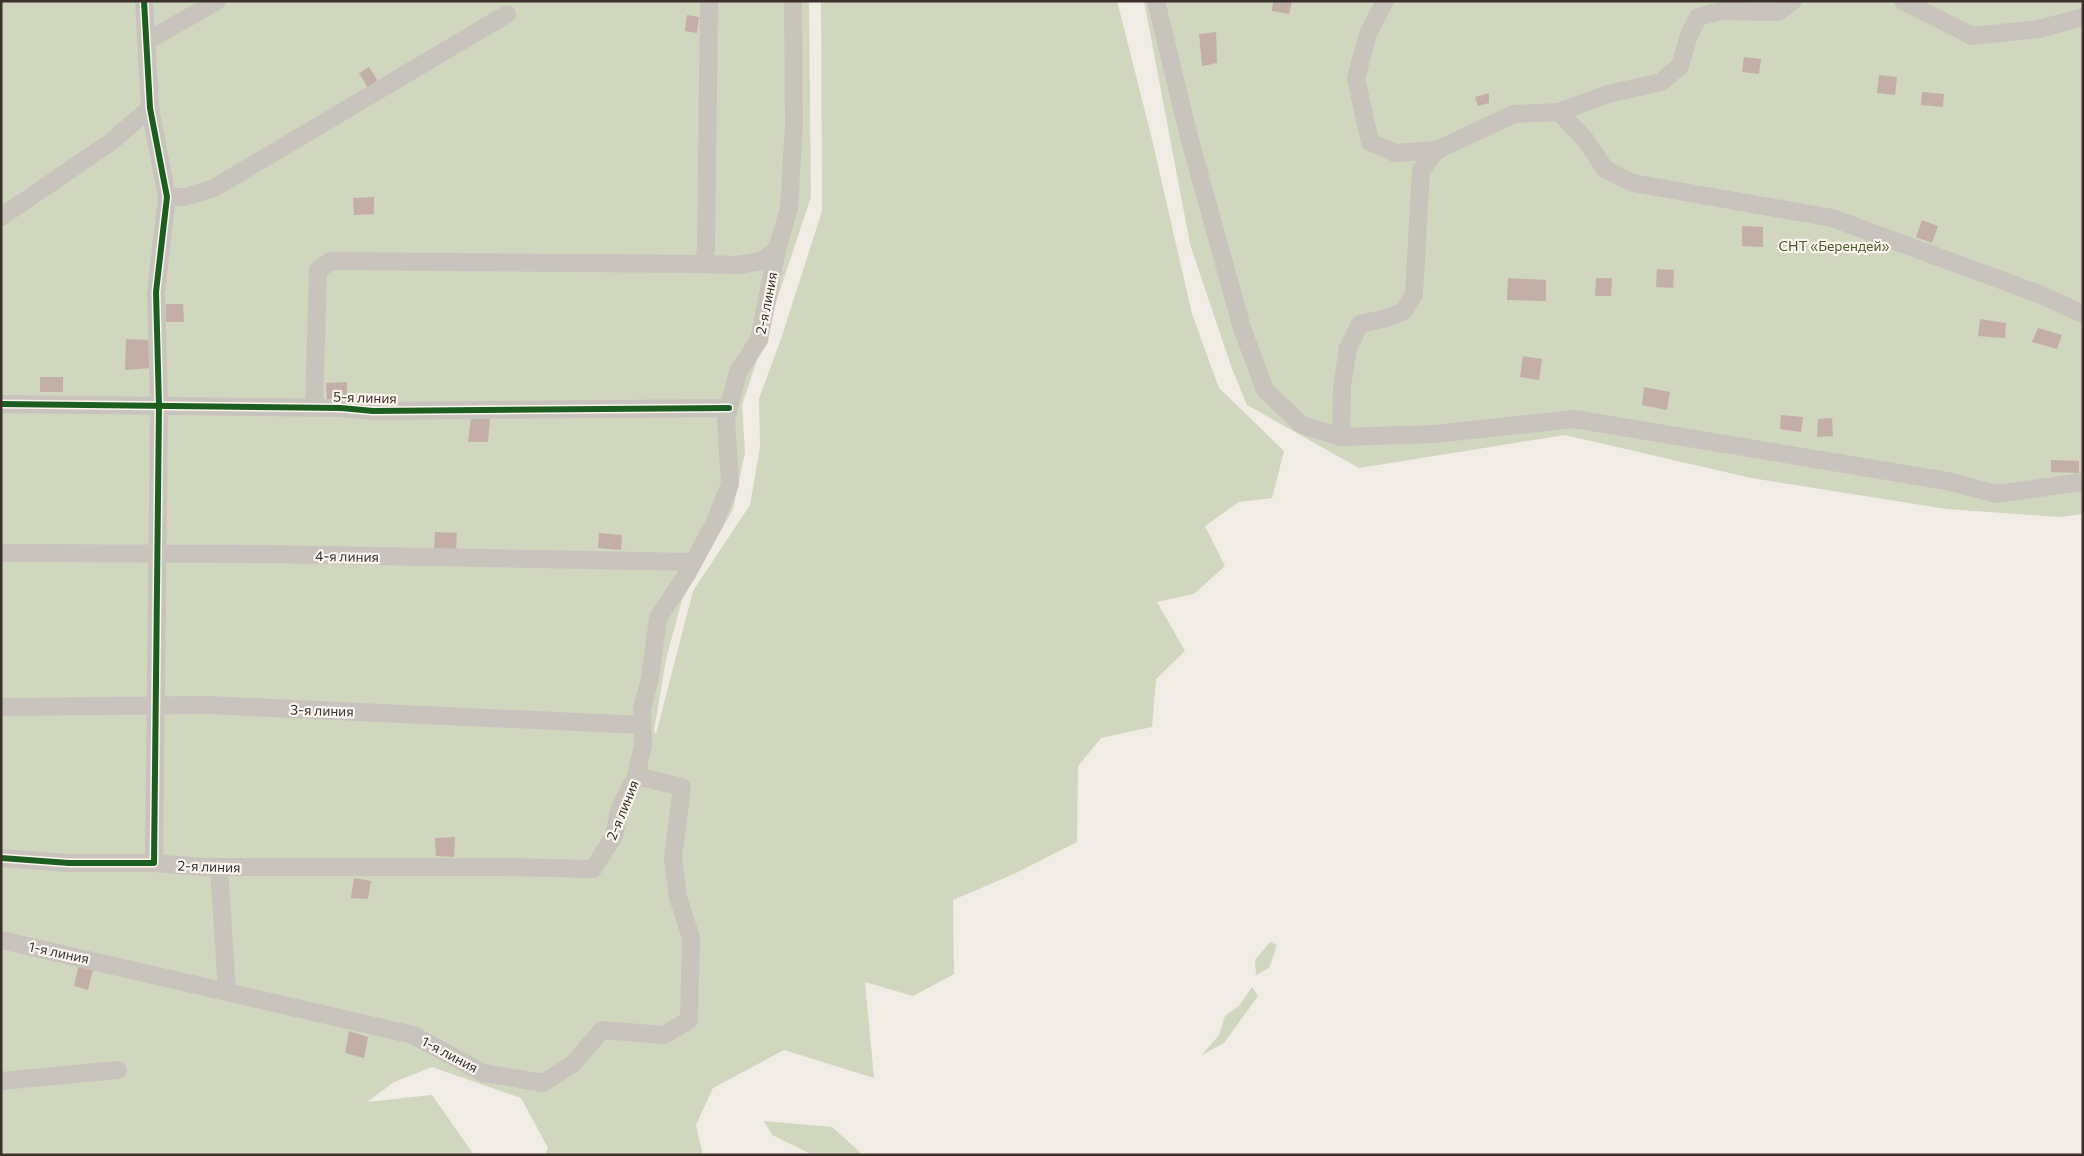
<svg xmlns="http://www.w3.org/2000/svg" width="2084" height="1156" font-family="Commissioner,sans-serif">
<style>
.green{fill:#d1d6bf}
.building{fill:#c3afa7}
.lines{fill:none;stroke-linecap:round;stroke-linejoin:round}
.minor{stroke:#c9c3be;stroke-width:18}
.cycleway-casing{stroke:#fbf5ee;stroke-width:9}
.cycleway{stroke:#1b5e20;stroke-width:6}
.labels{text-anchor:middle;dominant-baseline:central;stroke-width:4.5;stroke-linejoin:round;paint-order:stroke}
.park-label{font-size:14px;fill:#4a5a2e;stroke:#fbf5ee}
.street-label{font-size:14px;fill:#3b302b;stroke:#fbf5ee}
</style>
<rect width="100%" height="100%" fill="#f0ebe5"/>
<g class="green">
<path d="M 1,1 L 809,1 L 811,197 L 742,405 L 745,452 L 733,509 L 682,600 L 666,659 L 654,731 L 656,734 L 693,591 L 750,505 L 760,447 L 759,399 L 782,336 L 822,211 L 821,1 L 1117,1 L 1151,135 L 1192,314 L 1219,388 L 1284,451 L 1272,498 L 1239,502 L 1205,526 L 1225,566 L 1194,594 L 1157,602 L 1185,651 L 1156,679 L 1152,727 L 1101,738 L 1078,766 L 1077,842 L 1014,874 L 953,900 L 954,974 L 913,996 L 865,982 L 874,1078 L 784,1050 L 713,1088 L 696,1125 L 703,1155 L 545,1155 L 548,1148 L 521,1098 L 432,1067 L 394,1082 L 367,1102 L 432,1095 L 474,1155 L 1,1155 Z"/>
<path d="M 1144,1 L 2083,1 L 2083,514 L 2059,517 L 1947,509 L 1751,478 L 1565,435 L 1359,468 L 1247,405 L 1231,366 L 1190,244 Z"/>
<path d="M 1270,942 L 1277,945 L 1269,968 L 1256,975 L 1255,960 Z"/>
<path d="M 1252,987 L 1258,996 L 1224,1043 L 1202,1055 L 1219,1035 L 1225,1016 L 1239,1006 Z"/>
<path d="M 764,1121 L 832,1127 L 863,1155 L 813,1155 L 772,1135 Z"/>
</g>
<g class="building">
<path d="M 1273,1 L 1292,1 L 1289,14 L 1272,11 Z"/>
<path d="M 687,15 L 699,17 L 697,33 L 685,31 Z"/>
<path d="M 1216,32 L 1217,63 L 1202,66 L 1199,34 Z"/>
<path d="M 1744,57 L 1761,59 L 1759,74 L 1742,72 Z"/>
<path d="M 369,67 L 378,81 L 368,88 L 359,73 Z"/>
<path d="M 1879,75 L 1897,77 L 1895,95 L 1877,93 Z"/>
<path d="M 1922,92 L 1944,94 L 1943,107 L 1921,105 Z"/>
<path d="M 1489,93 L 1489,103 L 1478,106 L 1475,97 Z"/>
<path d="M 374,197 L 374,214 L 354,215 L 353,198 Z"/>
<path d="M 1922,220 L 1938,226 L 1932,243 L 1916,237 Z"/>
<path d="M 1742,226 L 1763,227 L 1763,247 L 1742,246 Z"/>
<path d="M 1657,269 L 1674,270 L 1673,288 L 1656,287 Z"/>
<path d="M 1508,278 L 1546,280 L 1546,301 L 1507,300 Z"/>
<path d="M 1596,278 L 1612,278 L 1611,296 L 1595,296 Z"/>
<path d="M 166,304 L 183,304 L 184,322 L 166,322 Z"/>
<path d="M 1980,319 L 2006,323 L 2005,338 L 1978,336 Z"/>
<path d="M 2038,328 L 2062,335 L 2057,349 L 2032,342 Z"/>
<path d="M 126,339 L 150,340 L 151,368 L 125,370 Z"/>
<path d="M 1523,356 L 1542,359 L 1539,380 L 1520,377 Z"/>
<rect x="40" y="377" width="23" height="15"/>
<path d="M 347,382 L 347,399 L 327,399 L 326,383 Z"/>
<path d="M 1644,387 L 1670,392 L 1667,410 L 1642,405 Z"/>
<path d="M 1781,415 L 1803,417 L 1801,432 L 1780,429 Z"/>
<path d="M 471,418 L 490,419 L 488,442 L 468,442 Z"/>
<path d="M 1832,418 L 1833,436 L 1817,437 L 1818,419 Z"/>
<path d="M 2051,460 L 2079,461 L 2079,473 L 2051,472 Z"/>
<path d="M 435,532 L 457,533 L 456,550 L 434,549 Z"/>
<path d="M 599,533 L 622,535 L 621,550 L 598,548 Z"/>
<path d="M 455,837 L 454,857 L 436,856 L 435,838 Z"/>
<path d="M 354,878 L 371,881 L 368,899 L 351,898 Z"/>
<path d="M 79,964 L 93,969 L 88,990 L 74,986 Z"/>
<path d="M 349,1031 L 368,1037 L 364,1058 L 345,1053 Z"/>
</g>
<g class="lines">
<g class="minor">
<path d="M 1156,1 L 1189,137 L 1242,328 L 1265,390 L 1302,425 L 1341,437 L 1434,434 L 1574,419 L 1947,481 L 1996,494 L 2083,482"/>
<path d="M 1385,1 L 1368,34 L 1356,78 L 1370,142 L 1395,153 L 1437,150"/>
<path d="M 1903,1 L 1972,36 L 2039,29 L 2083,17"/>
<path d="M 147,41 L 217,1"/>
<path d="M 1559,112 L 1585,139 L 1605,169 L 1633,183 L 1832,218 L 2039,294 L 2083,314"/>
<path d="M 167,197 L 185,197 L 214,188 L 507,14"/>
<path d="M 1,217 L 111,142 L 150,108"/>
<path d="M 703,264 L 737,265 L 761,261 L 777,249 L 789,208 L 794,125 L 793,1"/>
<path d="M 1,404 L 341,408 L 373,411 L 729,408"/>
<path d="M 314,408 L 318,270 L 331,261 L 703,264 L 706,249 L 709,1"/>
<path d="M 1341,437 L 1342,387 L 1348,348 L 1360,324 L 1387,318 L 1404,311 L 1414,294 L 1421,170 L 1437,150 L 1514,114 L 1559,112 L 1608,94 L 1661,82 L 1680,66 L 1689,35 L 1698,17 L 1721,11 L 1778,12 L 1793,1"/>
<path d="M 1,553 L 266,554 L 693,562"/>
<path d="M 1,707 L 208,705 L 642,725"/>
<path d="M 1,858 L 69,863 L 154,863 L 159,406 L 156,292 L 167,197 L 150,108 L 144,1"/>
<path d="M 154,863 L 202,867 L 507,867 L 593,869 L 614,836 L 619,810 L 636,776 L 643,745 L 642,709 L 650,678 L 658,618 L 687,574 L 714,524 L 730,484 L 726,419 L 738,372 L 759,340 L 777,249"/>
<path d="M 219,867 L 227,991"/>
<path d="M 1,940 L 413,1035 L 483,1073 L 543,1083 L 573,1064 L 602,1030 L 664,1035 L 689,1020 L 691,938 L 678,897 L 673,858 L 682,787 L 636,776"/>
<path d="M 1,1081 L 118,1070"/>
</g>
<g class="cycleway-casing">
<g id="cycleway">
<path d="M 1,404 L 341,408 L 373,411 L 729,408"/>
<path d="M 1,858 L 69,863 L 154,863 L 159,406 L 156,292 L 167,197 L 150,108 L 144,1"/>
</g>
</g>
<use href="#cycleway" class="cycleway"/>
</g>
<g class="labels">
<g class="park-label">
<text x="1834" y="245">СНТ «Берендей»</text>
</g>
<g class="street-label">
<text transform="translate(766 303) rotate(-79)">2-я линия</text>
<text transform="translate(365 397) rotate(2)">5-я линия</text>
<text transform="translate(347 556) rotate(1)">4-я линия</text>
<text transform="translate(322 710) rotate(2)">3-я линия</text>
<text transform="translate(622 810) rotate(-68)">2-я линия</text>
<text transform="translate(209 866) rotate(2)">2-я линия</text>
<text transform="translate(59 952) rotate(12)">1-я линия</text>
<text transform="translate(450 1054) rotate(28)">1-я линия</text>
</g>
</g>
<rect width="2084" height="1156" fill="none" stroke="#3b302b" stroke-width="5"/>
</svg>
